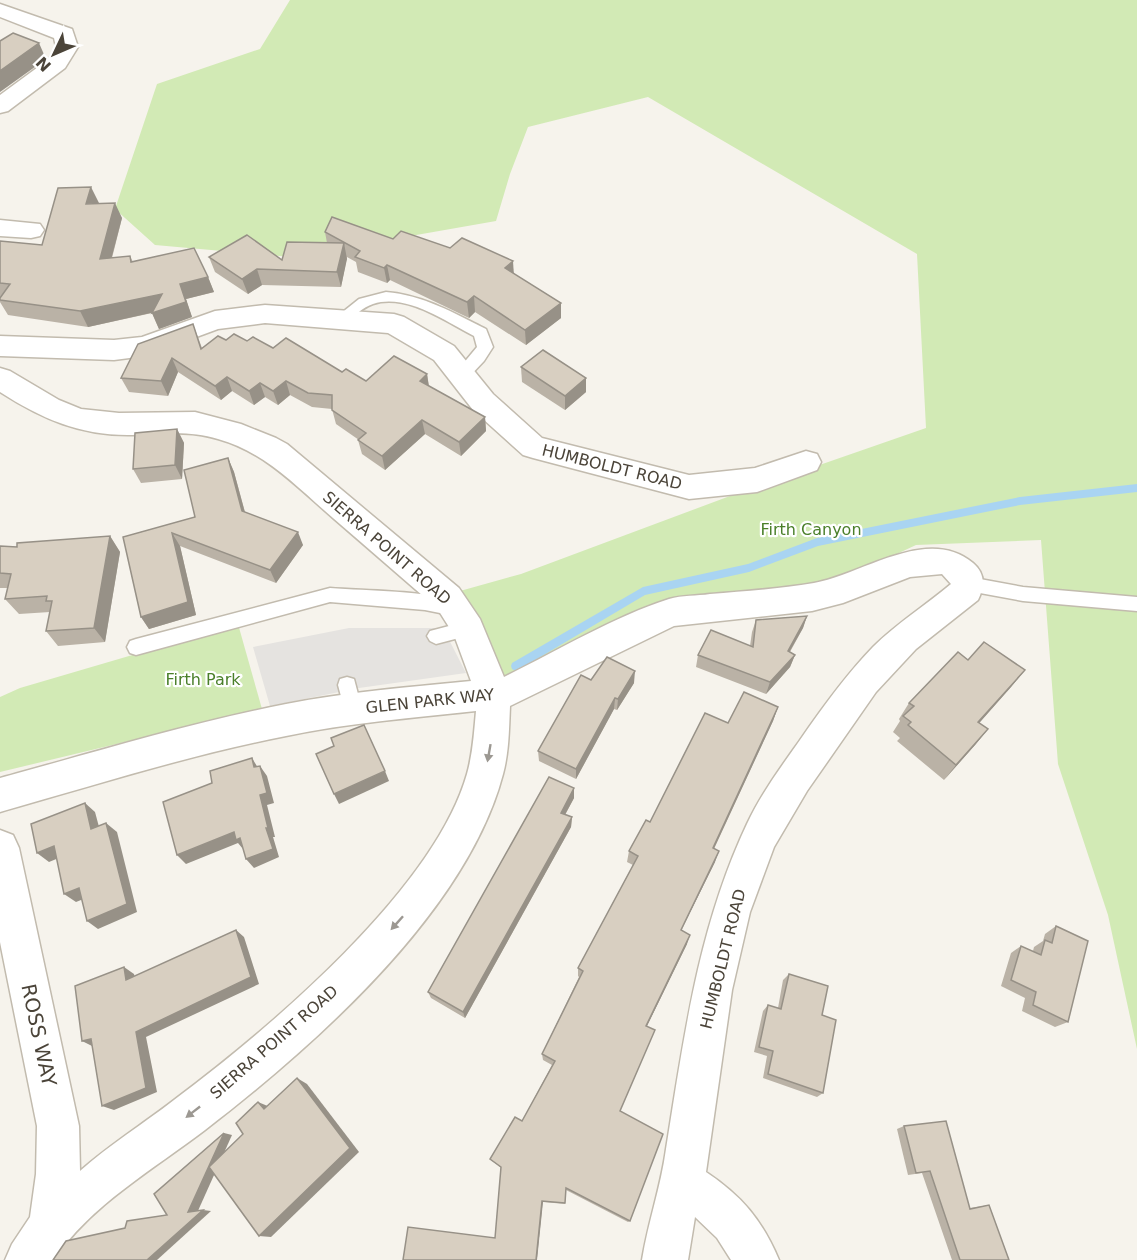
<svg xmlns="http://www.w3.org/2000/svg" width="1137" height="1260" font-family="'DejaVu Sans',sans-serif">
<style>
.green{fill:#d2eab5}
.parking{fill:#e5e3e0}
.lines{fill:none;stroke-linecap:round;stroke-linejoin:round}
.stream{fill:#a9d4f2;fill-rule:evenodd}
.lane-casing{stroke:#c2bbae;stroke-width:3}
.street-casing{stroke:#c2bbae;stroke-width:3}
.lane{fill:#fff;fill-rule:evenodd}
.street{fill:#fff;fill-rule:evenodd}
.wall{fill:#bab2a6}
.shaded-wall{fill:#979187}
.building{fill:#d8cfc1;stroke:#979187;stroke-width:1.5}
.oneway{fill:#9c9892}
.labels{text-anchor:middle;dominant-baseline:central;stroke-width:4.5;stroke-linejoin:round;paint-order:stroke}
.street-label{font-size:16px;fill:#4b4439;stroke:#fff}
.park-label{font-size:16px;fill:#4a7f2a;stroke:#fff}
.near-street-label{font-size:20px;fill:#4b4439;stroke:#fff}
</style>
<rect width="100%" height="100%" fill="#f6f3ec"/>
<g class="green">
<path d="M 290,0 L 1137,0 L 1137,1049 L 1108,915 L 1058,764 L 1041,540 L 916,545 L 826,587 L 648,607 L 501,680 L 460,591 L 521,574 L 730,496 L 926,428 L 917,254 L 648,97 L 528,127 L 510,174 L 496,221 L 291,257 L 155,245 L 115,209 L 157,84 L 260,49 Z"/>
<path d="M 238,624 L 262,709 L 0,772 L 0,697 L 20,688 Z"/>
</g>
<path class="parking" d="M 349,628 L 443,628 L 466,673 L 359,688 L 270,706 L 253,647 Z"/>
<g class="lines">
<path class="stream" d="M 1137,484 L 1137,492 L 1020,505 L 818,546 L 749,572 L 645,595 L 520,669 L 516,671 L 512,669 L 511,666 L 512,663 L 643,587 L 748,564 L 817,538 L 1020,497 Z"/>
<g class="lane-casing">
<g id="lane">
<path d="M 386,292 C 423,295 454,313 486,329 L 493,347 L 484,361 L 467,379 L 457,379 L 454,375 L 457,371 L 477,347 L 474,336 C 446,322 407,293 373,304 C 363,307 354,316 346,323 L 341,324 L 334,319 L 359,299 Z"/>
<path d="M 969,577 L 1023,587 L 1137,597 L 1137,611 L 1023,601 L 969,591 L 963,589 L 960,584 L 963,579 Z"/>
<path d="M 330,588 C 369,591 425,590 461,603 L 464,608 L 461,613 L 455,616 L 425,610 L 330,602 L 136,655 L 130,653 L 127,647 L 130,641 L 136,639 Z"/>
<path d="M 468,621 L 474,624 L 477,629 L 474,634 L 436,644 L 430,641 L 427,636 L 430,631 Z"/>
<path d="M 347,677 L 354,679 L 362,709 L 360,715 L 353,717 L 346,715 L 338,685 L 340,679 Z"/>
</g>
</g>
<g class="street-casing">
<g id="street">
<path d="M 0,4 L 72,29 L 78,47 L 65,68 L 8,111 L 0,113 L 0,95 L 49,59 L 56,47 L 54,38 L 0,17 Z"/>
<path d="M 0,220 L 40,224 L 44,230 L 40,236 L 31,238 L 0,236 Z"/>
<path d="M 265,305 L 394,314 L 404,317 L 454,346 L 493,394 L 542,438 L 689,475 L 755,468 L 806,451 L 817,454 L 821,462 L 817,470 L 757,492 L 689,499 L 533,458 L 523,455 L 473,410 L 434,360 L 388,333 L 265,323 L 218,329 L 145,356 L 114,360 L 0,356 L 0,336 L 114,340 L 142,337 L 215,311 Z"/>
<path d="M 0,368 L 10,371 L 59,400 L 81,409 L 119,413 L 195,412 L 241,424 L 276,438 L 287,444 L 459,588 L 480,619 L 504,677 C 557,651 613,617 669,599 C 682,595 697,596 710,594 C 744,591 780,589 814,583 C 863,574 928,525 973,563 C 985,573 985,586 978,600 L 916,649 L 876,692 L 807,791 L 774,847 L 750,912 L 732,990 L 706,1172 C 742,1196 762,1220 779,1260 L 731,1260 L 717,1238 L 695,1217 L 688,1260 L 642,1260 C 648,1222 661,1187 666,1149 C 684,1037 698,928 747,824 C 761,794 781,767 800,740 C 822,708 846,675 873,647 C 897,623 925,606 951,584 L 942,574 L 910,577 L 843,603 L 812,611 L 674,626 L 510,706 C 509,728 509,752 503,774 C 467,911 314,1046 205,1130 C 154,1169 89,1206 54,1260 L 5,1260 L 12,1244 L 30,1217 L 36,1174 L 37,1126 L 0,942 L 0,830 L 13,835 L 19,848 L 79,1126 L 80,1171 C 109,1145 143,1124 174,1100 C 270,1028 434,890 467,774 C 473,753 474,732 476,711 C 412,718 348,723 286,736 C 189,755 95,785 0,812 L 0,778 C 95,752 190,723 286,704 C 347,692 410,687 471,681 L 454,635 L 437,608 C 402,578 368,548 333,518 C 297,487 265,452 218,439 C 190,430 161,434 132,435 C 81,436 42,419 0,392 Z"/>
</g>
</g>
<use href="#lane" class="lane"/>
<use href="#street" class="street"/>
</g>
<g class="wall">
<path d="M 98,203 L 122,218 L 112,258 L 130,256 L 133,262 L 208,277 L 214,292 L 186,299 L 192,317 L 159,329 L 152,313 L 88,327 L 8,315 L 0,302 L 0,241 L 42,245 Z"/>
<path d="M 325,232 L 393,239 L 450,248 L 513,261 L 513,273 L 561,303 L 561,318 L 526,345 L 475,312 L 469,318 L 390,280 L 387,283 L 358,272 L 356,262 L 347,257 L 341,287 L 262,285 L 248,294 L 215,272 L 209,257 L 282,260 L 327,243 Z"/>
<path d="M 193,324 L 202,348 L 226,340 L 247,341 L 273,348 L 366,381 L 427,374 L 429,386 L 485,417 L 486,431 L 461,456 L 425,434 L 385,470 L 362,454 L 358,440 L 359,440 L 336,424 L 332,409 L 312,407 L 290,395 L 278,405 L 265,397 L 254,405 L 232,391 L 221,400 L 178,372 L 168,396 L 129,392 L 121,378 Z"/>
<path d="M 521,367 L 586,392 L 565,410 L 522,382 Z"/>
<path d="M 177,429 L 184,443 L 182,479 L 141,483 L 133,469 Z"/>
<path d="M 228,458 L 234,472 L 245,512 L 303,545 L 276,583 L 180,546 L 196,615 L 149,629 L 141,617 L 123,537 L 195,517 Z"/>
<path d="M 110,536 L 120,552 L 105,642 L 58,646 L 46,631 L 50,612 L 19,614 L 5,599 L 8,588 L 0,588 L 0,546 L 17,547 Z"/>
<path d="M 807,616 L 803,628 L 790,652 L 795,655 L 790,667 L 766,694 L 696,667 L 698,655 L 750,646 L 752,632 L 756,620 Z"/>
<path d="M 968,660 L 1025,670 L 1011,687 L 979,723 L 988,729 L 975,745 L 944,780 L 897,741 L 900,738 L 893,732 L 900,721 L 899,719 L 909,703 Z"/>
<path d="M 591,680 L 634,683 L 617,710 L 614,709 L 576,779 L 539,761 L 538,751 Z"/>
<path d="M 778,707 L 773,721 L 714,849 L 715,862 L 681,930 L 687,944 L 647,1026 L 620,1111 L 630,1221 L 628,1222 L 566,1190 L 565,1204 L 543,1202 L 495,1238 L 501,1168 L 490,1159 L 522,1121 L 552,1065 L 543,1060 L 542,1054 L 579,977 L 578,976 L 578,968 L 633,865 L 627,862 L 629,851 L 650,822 L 728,723 Z"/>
<path d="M 574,788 L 574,798 L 565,815 L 572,817 L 571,827 L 465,1018 L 431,998 L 428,992 Z"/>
<path d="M 1056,926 L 1068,1022 L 1055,1027 L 1022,1011 L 1025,998 L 1001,986 L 1011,953 L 1021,946 L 1033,951 L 1034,947 L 1043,941 L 1045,934 Z"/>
<path d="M 789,974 L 822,1015 L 823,1093 L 817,1097 L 763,1078 L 767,1056 L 754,1052 L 763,1011 L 768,1005 L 778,1008 L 783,980 Z"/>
<path d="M 904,1126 L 970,1208 L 989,1205 L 1009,1260 L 952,1260 L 922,1173 L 908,1175 L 897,1129 Z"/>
</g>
<g class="shaded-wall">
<path d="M 39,43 L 46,59 L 0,92 L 0,71 Z"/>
<path d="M 91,187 L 99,203 L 86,204 Z"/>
<path d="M 115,203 L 122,218 L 107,275 L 100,259 Z"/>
<path d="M 344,243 L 347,259 L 341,287 L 337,272 Z"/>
<path d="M 513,261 L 514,276 L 505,268 Z"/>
<path d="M 387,265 L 390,280 L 387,283 L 384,268 Z"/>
<path d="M 257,269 L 262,285 L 248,294 L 242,279 Z"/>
<path d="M 208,277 L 214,292 L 186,299 L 192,317 L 159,329 L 152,313 L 155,312 L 88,327 L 80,311 Z"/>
<path d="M 474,296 L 475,312 L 469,318 L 467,302 Z"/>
<path d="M 561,303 L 561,318 L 526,345 L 525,330 Z"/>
<path d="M 172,358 L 178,372 L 168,396 L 161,381 Z"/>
<path d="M 427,374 L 429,388 L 420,381 Z"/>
<path d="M 227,377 L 232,391 L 221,400 L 215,386 Z"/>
<path d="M 586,378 L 586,392 L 565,410 L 565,396 Z"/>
<path d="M 286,381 L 290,395 L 278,405 L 273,391 Z"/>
<path d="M 260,383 L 265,397 L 254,405 L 249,391 Z"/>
<path d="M 485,417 L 486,431 L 461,456 L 459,442 Z"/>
<path d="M 422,420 L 425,434 L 385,470 L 382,456 Z"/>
<path d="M 177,429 L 184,443 L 182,479 L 175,465 Z"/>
<path d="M 228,458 L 234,472 L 248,524 L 242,511 Z"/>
<path d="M 298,532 L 303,545 L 276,583 L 270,570 Z"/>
<path d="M 172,533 L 180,546 L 196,615 L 149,629 L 141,617 Z"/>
<path d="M 110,536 L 120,552 L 105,642 L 94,628 Z"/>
<path d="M 807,616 L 803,628 L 783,663 L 788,651 Z"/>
<path d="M 795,655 L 790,667 L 766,694 L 770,682 Z"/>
<path d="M 1025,670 L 1011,687 L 966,738 L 978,722 Z"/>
<path d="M 635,671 L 634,683 L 617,710 L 618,699 Z"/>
<path d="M 615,698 L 614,709 L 576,779 L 576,769 Z"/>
<path d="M 778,707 L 773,721 L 709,859 L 713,848 Z"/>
<path d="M 988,729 L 975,745 L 944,780 L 956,765 Z"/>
<path d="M 252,758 L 258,768 L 254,767 Z"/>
<path d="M 260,766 L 267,776 L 274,803 L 267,805 L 275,837 L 273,837 L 279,857 L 254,868 L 246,859 L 266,828 L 260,795 Z"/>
<path d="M 385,771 L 389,781 L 339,804 L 334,794 Z"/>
<path d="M 574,788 L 574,798 L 561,822 L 561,813 Z"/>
<path d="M 85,803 L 95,812 L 102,838 L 91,829 Z"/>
<path d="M 572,817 L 571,827 L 465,1018 L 463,1012 Z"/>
<path d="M 106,823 L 117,832 L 137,912 L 98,929 L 87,921 Z"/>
<path d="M 234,832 L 240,838 L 243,849 L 238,843 L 186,864 L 177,855 Z"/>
<path d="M 54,846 L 66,855 L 49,862 L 37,853 Z"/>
<path d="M 719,851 L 715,862 L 677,939 L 681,930 Z"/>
<path d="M 79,888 L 91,896 L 76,902 L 64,894 Z"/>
<path d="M 236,930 L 244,937 L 259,984 L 146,1037 L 157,1092 L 114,1110 L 102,1106 L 136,1032 Z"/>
<path d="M 690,935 L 687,944 L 644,1032 L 646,1026 Z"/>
<path d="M 124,967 L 134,974 L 137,987 L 126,980 Z"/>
<path d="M 91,1039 L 94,1047 L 82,1041 Z"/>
<path d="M 297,1078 L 307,1084 L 359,1152 L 271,1237 L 259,1236 Z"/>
<path d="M 258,1102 L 270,1107 L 264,1109 Z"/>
<path d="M 224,1133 L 232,1135 L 197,1213 L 188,1212 Z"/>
<path d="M 542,1201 L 543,1202 L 537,1260 L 536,1260 Z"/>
<path d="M 203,1210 L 211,1211 L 157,1260 L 147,1260 Z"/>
</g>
<g class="building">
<path d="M 13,33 L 39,43 L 0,71 L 0,41 Z"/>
<path d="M 91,187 L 86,204 L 115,203 L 100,259 L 130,256 L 131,262 L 194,248 L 208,277 L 180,284 L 186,302 L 152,313 L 162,294 L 80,311 L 0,300 L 0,298 L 10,284 L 0,283 L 0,241 L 42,245 L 58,188 Z"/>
<path d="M 332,217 L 393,239 L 401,231 L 450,248 L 462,238 L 513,261 L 505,268 L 561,303 L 525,330 L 474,296 L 467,302 L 387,265 L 384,268 L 355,257 L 360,251 L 325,232 Z"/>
<path d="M 247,235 L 282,260 L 287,242 L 344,243 L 337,272 L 257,269 L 242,279 L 209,257 Z"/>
<path d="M 193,324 L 201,349 L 218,336 L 226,340 L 234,334 L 247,341 L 253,337 L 273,348 L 286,338 L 342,372 L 346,369 L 366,381 L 394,356 L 427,374 L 420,381 L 485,417 L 459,442 L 422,420 L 382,456 L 358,440 L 366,433 L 332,410 L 332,395 L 308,393 L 286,381 L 273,391 L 260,383 L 249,391 L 227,377 L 215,386 L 172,358 L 161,381 L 121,378 L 138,344 Z"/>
<path d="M 543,350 L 586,378 L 565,396 L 521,367 Z"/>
<path d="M 177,429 L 175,465 L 133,469 L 135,433 Z"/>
<path d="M 228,458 L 242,511 L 298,532 L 270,570 L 172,533 L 188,602 L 141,617 L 123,537 L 195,517 L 184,470 Z"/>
<path d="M 110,536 L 94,628 L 46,631 L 52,601 L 46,601 L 47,596 L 5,599 L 11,574 L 0,573 L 0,546 L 17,547 L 17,543 Z"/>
<path d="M 807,616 L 788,651 L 795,655 L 770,682 L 698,655 L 711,630 L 753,647 L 756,620 Z"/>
<path d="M 984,642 L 1025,670 L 978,722 L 988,729 L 956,765 L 908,725 L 911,722 L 903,716 L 914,706 L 909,703 L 958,652 L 968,660 Z"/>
<path d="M 607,657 L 635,671 L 618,699 L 615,698 L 576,769 L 538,751 L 581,675 L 591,680 Z"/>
<path d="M 744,692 L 778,707 L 713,848 L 719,851 L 681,930 L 690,935 L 646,1026 L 655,1030 L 620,1111 L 663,1134 L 630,1221 L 566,1188 L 565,1203 L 542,1201 L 536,1260 L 403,1260 L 408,1227 L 495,1238 L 501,1167 L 490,1159 L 515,1117 L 522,1121 L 555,1061 L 542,1054 L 583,971 L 578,968 L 638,856 L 629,851 L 646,820 L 650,822 L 705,713 L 728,723 Z"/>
<path d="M 364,725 L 385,771 L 334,794 L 316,754 L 334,746 L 331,738 Z"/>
<path d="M 252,758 L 254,767 L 260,766 L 267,793 L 260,795 L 268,828 L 266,828 L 273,849 L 246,859 L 240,838 L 236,840 L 234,832 L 177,855 L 163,802 L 212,783 L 210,771 Z"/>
<path d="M 549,777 L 574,788 L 561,813 L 572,817 L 463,1012 L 428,992 Z"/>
<path d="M 85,803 L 91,829 L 106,823 L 127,904 L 87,921 L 79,888 L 64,894 L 54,846 L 37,853 L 31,824 Z"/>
<path d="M 1056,926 L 1088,941 L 1068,1022 L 1033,1005 L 1036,992 L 1011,980 L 1021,946 L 1041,955 L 1045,940 L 1052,943 Z"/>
<path d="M 236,930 L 251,977 L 136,1032 L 146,1088 L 102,1106 L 91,1039 L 82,1041 L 75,986 L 124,967 L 126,980 Z"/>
<path d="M 789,974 L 828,986 L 822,1015 L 836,1020 L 823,1093 L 768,1074 L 773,1051 L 759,1047 L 768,1005 L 781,1009 Z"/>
<path d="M 297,1078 L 350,1148 L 259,1236 L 209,1167 L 243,1134 L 236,1123 L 258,1102 L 264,1109 Z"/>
<path d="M 946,1121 L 970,1209 L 989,1205 L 1009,1260 L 960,1260 L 930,1171 L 916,1173 L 904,1126 Z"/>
<path d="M 224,1133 L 188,1212 L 203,1210 L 147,1260 L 53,1260 L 66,1241 L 125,1228 L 127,1221 L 167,1215 L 154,1194 Z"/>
</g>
<defs><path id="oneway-solid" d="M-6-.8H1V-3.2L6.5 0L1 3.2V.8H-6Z" transform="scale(1.5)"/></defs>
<g class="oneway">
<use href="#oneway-solid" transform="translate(489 753) rotate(100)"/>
<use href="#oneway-solid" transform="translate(397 923) rotate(132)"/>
<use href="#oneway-solid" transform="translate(193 1112) rotate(142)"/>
</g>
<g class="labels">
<g class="street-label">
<text transform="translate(612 467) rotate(14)">HUMBOLDT ROAD</text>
<text transform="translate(387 548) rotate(41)">SIERRA POINT ROAD</text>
<text transform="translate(430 701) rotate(-6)">GLEN PARK WAY</text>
<text transform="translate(723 959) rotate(-76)">HUMBOLDT ROAD</text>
<text transform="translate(274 1042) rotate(-41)">SIERRA POINT ROAD</text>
</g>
<g class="park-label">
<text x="811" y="529">Firth Canyon</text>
<text x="203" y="679">Firth Park</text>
</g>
<g class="near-street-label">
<text transform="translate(39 1035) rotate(78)">ROSS WAY</text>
</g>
</g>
<g transform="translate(54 54) rotate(226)" stroke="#ffffff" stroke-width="4.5" paint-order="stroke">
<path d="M0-4.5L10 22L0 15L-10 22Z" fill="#4b4439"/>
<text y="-9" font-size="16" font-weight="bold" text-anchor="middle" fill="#4b4439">N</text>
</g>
</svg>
